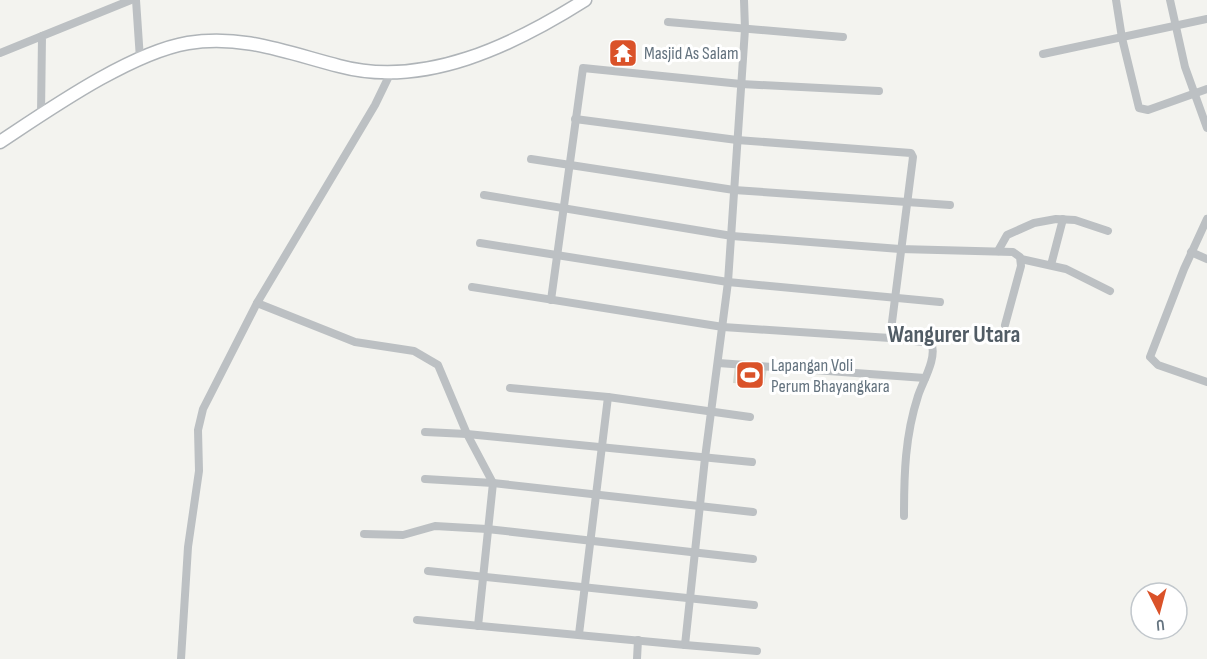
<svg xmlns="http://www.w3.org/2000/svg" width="1207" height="659" font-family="'Sofia Sans Condensed',sans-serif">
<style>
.green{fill:#d2d8cf}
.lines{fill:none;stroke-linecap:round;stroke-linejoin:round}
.secondary-casing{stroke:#afb4b8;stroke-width:15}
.street{stroke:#bcc0c3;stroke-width:8}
.secondary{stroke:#fff;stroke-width:12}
.labels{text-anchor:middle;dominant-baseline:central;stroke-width:6;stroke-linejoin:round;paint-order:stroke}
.poi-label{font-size:18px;fill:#64737f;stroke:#fff;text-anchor:start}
.district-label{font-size:24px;font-weight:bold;fill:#515c65;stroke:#fff}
</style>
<rect width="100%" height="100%" fill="#f3f3ef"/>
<path class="green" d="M 735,365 L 767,368 L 764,385 L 733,383 Z"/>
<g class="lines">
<g class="secondary-casing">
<path id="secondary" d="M 0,142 C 50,109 130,53 188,43 C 242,34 288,53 339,66 C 424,89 514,45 585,0"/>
</g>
<g class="street">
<path d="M 136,0 L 140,59"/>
<path d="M 1116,0 L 1122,38 L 1139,108 L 1148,110 L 1207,89"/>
<path d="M 1170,0 L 1185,67 L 1207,128"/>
<path d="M 668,22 L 843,37"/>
<path d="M 0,53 L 42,36"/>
<path d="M 1043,54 L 1207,19"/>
<path d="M 41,114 L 42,36 L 131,0"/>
<path d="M 575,119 L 737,140 L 911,153 L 913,157 L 890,338"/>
<path d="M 531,159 L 734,190 L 950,205"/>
<path d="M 484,195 L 732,236 L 900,249 L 1013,252 L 1020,257 L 1021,266 L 1005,325"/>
<path d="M 1207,219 L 1184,269 L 1150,357 L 1158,365 L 1207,382"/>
<path d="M 480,243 L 728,282 L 940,302"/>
<path d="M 998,251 L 1007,235 L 1034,223 L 1056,219 L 1075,220 L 1108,231"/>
<path d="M 1191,252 L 1207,259"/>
<path d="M 1021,259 L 1066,269 L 1110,291"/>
<path d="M 1051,265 L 1063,219"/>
<path d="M 472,287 L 723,327 L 890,338 L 931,343 C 938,357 922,383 918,396 C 905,436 904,474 904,516"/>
<path d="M 551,300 L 583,68 L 741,84 L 879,91"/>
<path d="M 257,303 L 355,342 L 414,351 L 438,365 L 467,434 L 493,483 L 478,626"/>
<path d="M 718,363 L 925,378"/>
<path d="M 510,388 L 608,397 L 750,417"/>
<path d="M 425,432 L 467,434 L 752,462"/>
<path d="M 425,479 L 493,483 L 753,512"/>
<path d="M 364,534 L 403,535 L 435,526 L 487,529 L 753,559"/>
<path d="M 428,571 L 754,605"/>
<path d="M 417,620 L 685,645 L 705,458 L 728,282 L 745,29 L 744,0"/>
<path d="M 579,634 L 608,397"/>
<path d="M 685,645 L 757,651"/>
<path d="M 181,659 L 188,547 L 199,471 L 198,430 L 203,409 L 257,303 L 375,105 L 390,74"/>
<path d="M 637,659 L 638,640"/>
</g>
<use href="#secondary" class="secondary"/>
</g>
<defs>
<g id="temple-square" transform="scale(1.5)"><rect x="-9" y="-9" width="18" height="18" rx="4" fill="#da5229" stroke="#fff"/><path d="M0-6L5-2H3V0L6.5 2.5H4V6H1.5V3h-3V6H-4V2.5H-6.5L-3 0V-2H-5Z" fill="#fff"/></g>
<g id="stadium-square" transform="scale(1.5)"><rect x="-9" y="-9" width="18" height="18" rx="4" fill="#da5229" stroke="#fff"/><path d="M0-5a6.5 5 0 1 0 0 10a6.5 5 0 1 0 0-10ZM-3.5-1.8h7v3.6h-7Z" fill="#fff"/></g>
</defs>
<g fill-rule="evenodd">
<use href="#temple-square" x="623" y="53"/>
<use href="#stadium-square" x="750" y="375"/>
</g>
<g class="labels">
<g class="poi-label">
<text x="644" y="53">Masjid As Salam</text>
<text x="771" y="365">Lapangan Voli<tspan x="771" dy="21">Perum Bhayangkara</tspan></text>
</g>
<g class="district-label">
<text x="954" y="334">Wangurer Utara</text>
</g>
</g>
<g transform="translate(1159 611) rotate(174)"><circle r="28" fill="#ffffff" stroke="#c1c7cc" stroke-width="1.5"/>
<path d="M0-4.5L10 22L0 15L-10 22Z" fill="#da5229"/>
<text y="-9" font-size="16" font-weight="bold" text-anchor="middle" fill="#64737f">U</text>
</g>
</svg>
